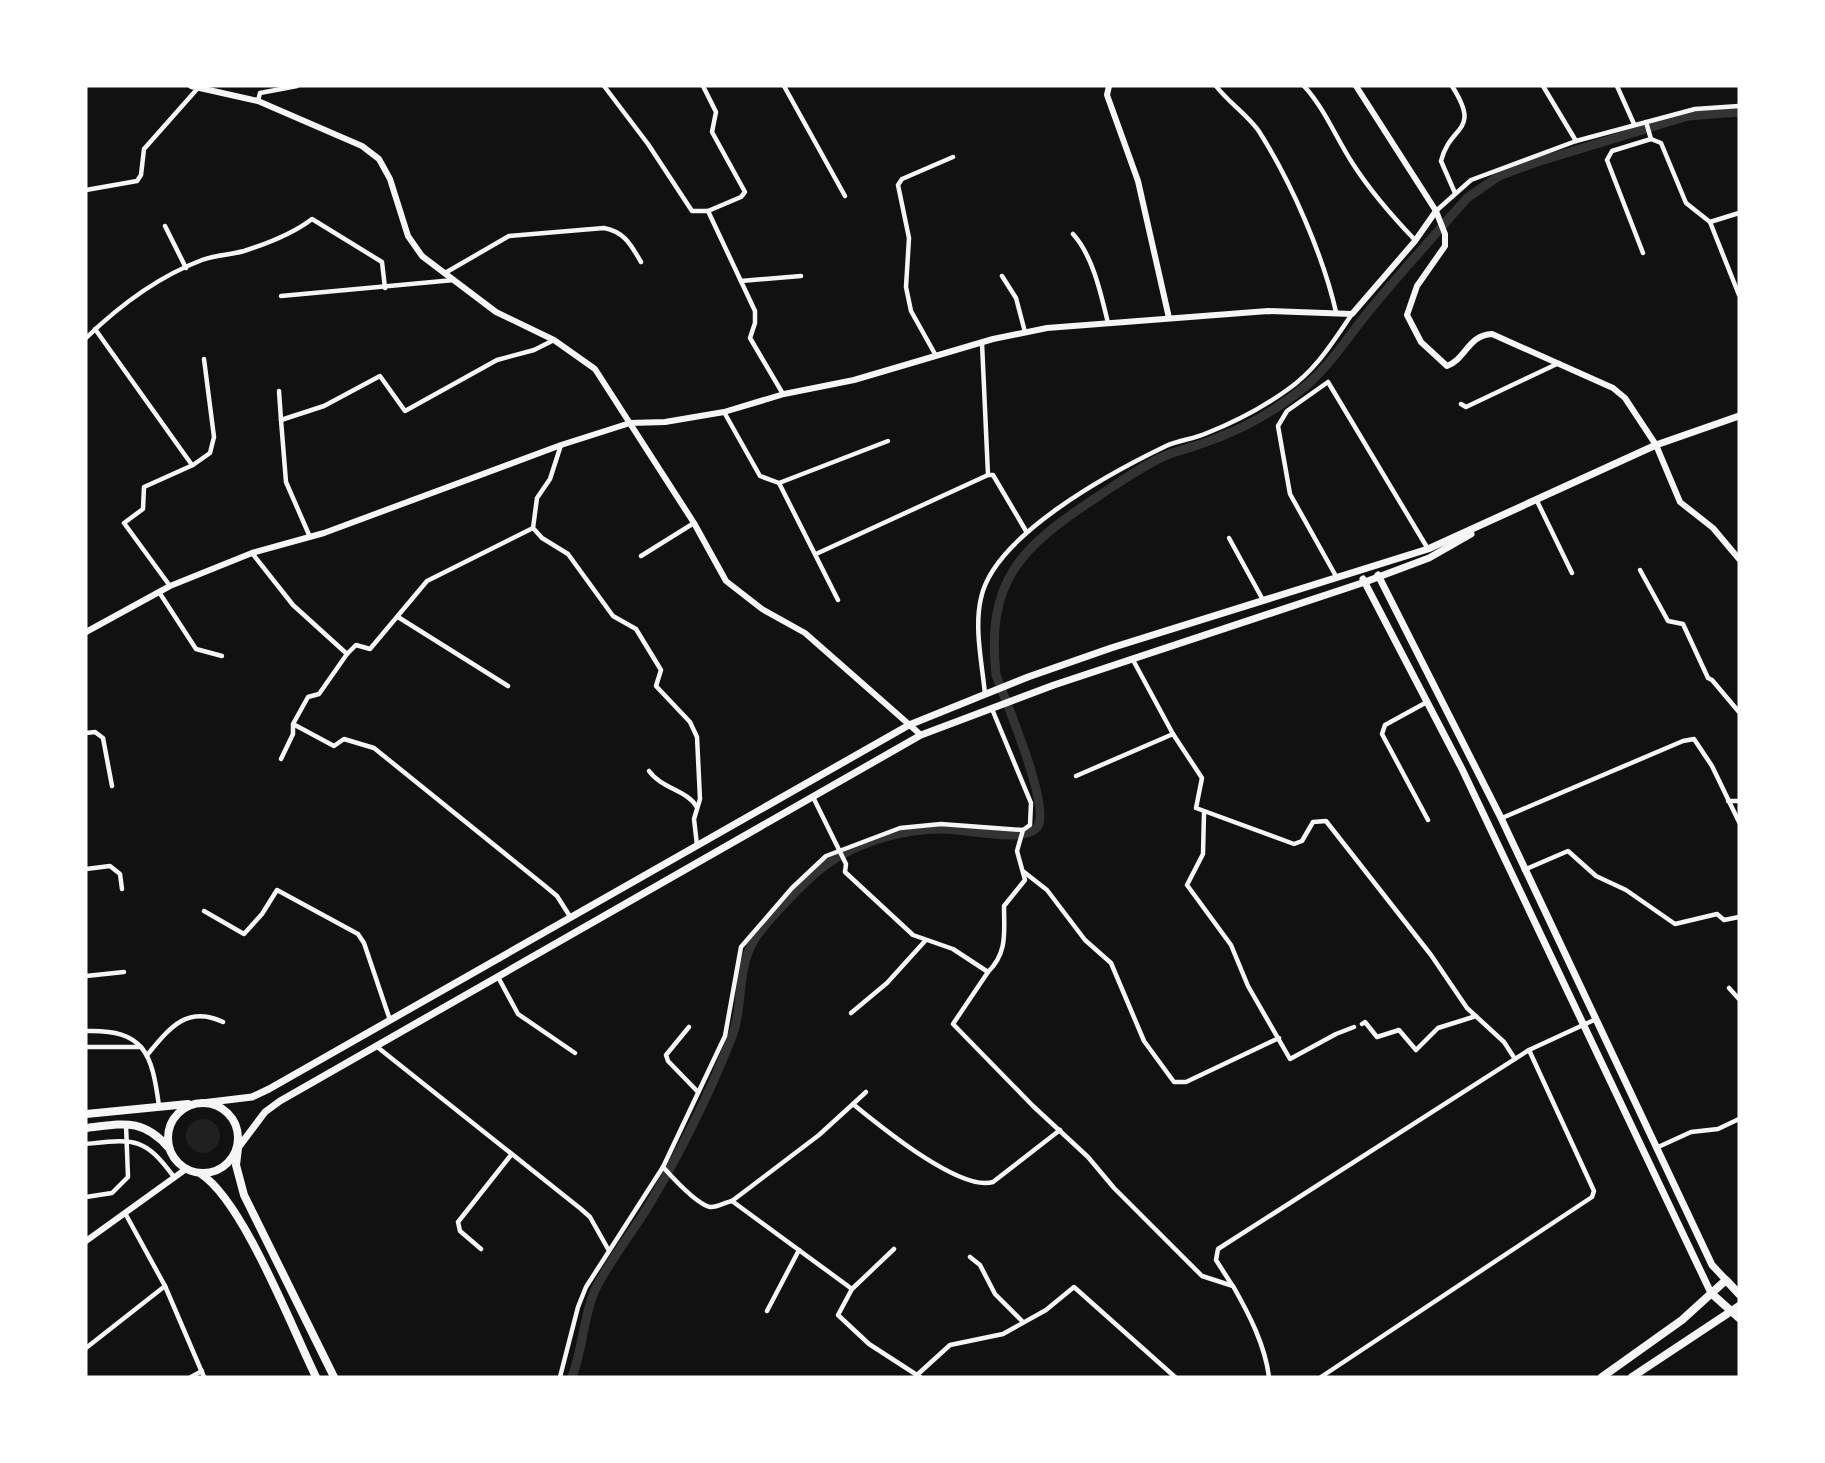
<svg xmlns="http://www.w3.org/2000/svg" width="1825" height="1463" font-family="'Alegreya Sans',sans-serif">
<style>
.green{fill:#202020}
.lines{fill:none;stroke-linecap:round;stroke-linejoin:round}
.canal{stroke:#333;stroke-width:9}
.minor{stroke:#f5f5f5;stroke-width:4.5}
.tertiary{stroke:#f5f5f5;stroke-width:6}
.secondary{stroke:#f5f5f5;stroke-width:7}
.primary{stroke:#f5f5f5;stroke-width:8}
</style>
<rect width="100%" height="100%" fill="#111"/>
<circle class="green" cx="203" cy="1136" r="17"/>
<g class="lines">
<path class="canal" d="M 572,1377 C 583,1349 583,1317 595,1290 C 609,1261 632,1233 649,1205 C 680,1153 708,1097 731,1039 C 744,1008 736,972 753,942 C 763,924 805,881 822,868 C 856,841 913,825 957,830 C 973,831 1029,843 1038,826 C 1050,805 1006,702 996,675 C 986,581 1020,548 1094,499 C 1117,484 1141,466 1167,455 C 1183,449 1201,445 1217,438 C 1249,426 1282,406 1308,384 C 1332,363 1349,335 1369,311 C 1401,272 1434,236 1467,198 L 1499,176 L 1537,162 L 1688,116 L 1739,112"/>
<g class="minor">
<path d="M 604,86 L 648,144 L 692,211 L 708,211 L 755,311 L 755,323 L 750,338 L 783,394"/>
<path d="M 703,86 L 716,112 L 712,132 L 745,192 L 741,197 L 708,211"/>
<path d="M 784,86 L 845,196"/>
<path d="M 1216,86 C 1228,102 1251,118 1260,133 C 1291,182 1323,255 1336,312"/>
<path d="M 1304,86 C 1325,109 1336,138 1353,164 C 1371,192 1392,216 1415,240"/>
<path d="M 1452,86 C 1482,133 1450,124 1441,161 L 1455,193"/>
<path d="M 1543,86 L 1576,141"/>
<path d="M 1617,86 L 1634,124"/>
<path d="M 258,101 L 260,93 L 297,86"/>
<path d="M 1646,122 L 1651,139"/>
<path d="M 86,190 L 137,181 L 141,175 L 144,149 L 198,88"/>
<path d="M 1436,211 L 1471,180 L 1576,141 L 1695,109 L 1739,106"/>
<path d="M 1710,222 L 1739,213"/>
<path d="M 165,226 L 186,268"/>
<path d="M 1073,234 C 1093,256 1101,294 1108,323"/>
<path d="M 1643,253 L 1607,160 L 1612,151 L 1651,139 L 1661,143 L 1686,203 L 1710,222 L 1739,295"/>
<path d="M 445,273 L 509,236 L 604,228 C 625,232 631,245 641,262"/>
<path d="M 1002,276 L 1016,298 L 1025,332"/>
<path d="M 741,281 L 801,276"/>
<path d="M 281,296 L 454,280"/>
<path d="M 95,329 L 192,465"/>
<path d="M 86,338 C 120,305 157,277 202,260 C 215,255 230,255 244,251 C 266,244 294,233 312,219 L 382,262 L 385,288"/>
<path d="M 982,343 L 988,475"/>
<path d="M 935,354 L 911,311 L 906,287 L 909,238 L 898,185 L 902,179 L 953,157"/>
<path d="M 279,391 L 281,420"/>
<path d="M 1461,404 L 1466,407 L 1559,363"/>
<path d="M 724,412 L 760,476 L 779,483 L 838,600"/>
<path d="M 561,445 L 550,479 L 537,498 L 533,528 L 542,538 L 568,554 L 613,616 L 636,629 L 661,670 L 656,686 L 690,722 L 697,737 L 700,799 L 694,819 L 697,845"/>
<path d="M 779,483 L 888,441"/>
<path d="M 1537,501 L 1572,573"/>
<path d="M 310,537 L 286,482 L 281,420 L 324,406 L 380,376 L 405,411 L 497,360 L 534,350 L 554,340"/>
<path d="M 1229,538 L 1263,600"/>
<path d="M 252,553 L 293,605 L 347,654 L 319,694 L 308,697 L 293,724 L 334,746 L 344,739 L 374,748 L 545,886 L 557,896 L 571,918"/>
<path d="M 816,554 L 988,475 L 993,475 L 1026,531"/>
<path d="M 641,556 L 694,523"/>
<path d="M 1640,570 L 1668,621 L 1683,624 L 1708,678 L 1712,680 L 1739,712"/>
<path d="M 1337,578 L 1290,494 L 1278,426 L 1287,411 L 1328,382 L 1428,549"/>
<path d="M 170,586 L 124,523 L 143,509 L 144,487 L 193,465 L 210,453 L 214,437 L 204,359"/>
<path d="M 159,592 L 196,649 L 222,656"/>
<path d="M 398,617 L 508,686"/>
<path d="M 347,654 L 356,645 L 370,649 L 427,581 L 533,528"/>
<path d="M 1133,660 L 1173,734 L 1202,778 L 1196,808 L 1294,844 L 1302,841 L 1313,822 L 1326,821 L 1431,955 L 1467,1008 L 1504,1042 L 1515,1059"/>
<path d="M 985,694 C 982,663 974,628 981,598 C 994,535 1112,472 1166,446 C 1179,440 1194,439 1207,433 C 1235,422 1262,408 1287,390 C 1316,370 1332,343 1352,314"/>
<path d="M 1427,702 L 1385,725 L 1382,734 L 1428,820"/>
<path d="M 86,733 L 95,732 L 103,738 L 112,786"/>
<path d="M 281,759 L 293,734 L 293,725"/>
<path d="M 649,771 C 661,788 688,791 696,806"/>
<path d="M 1076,776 L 1173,734"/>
<path d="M 813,797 L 846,864 L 845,872 L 913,935 L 953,949 L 988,972 L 953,1024 L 1033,1106 L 1088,1157 L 1114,1188 L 1202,1276 L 1233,1286 C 1249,1314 1265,1345 1269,1377"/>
<path d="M 1728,801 L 1739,801"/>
<path d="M 1204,813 L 1203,854 L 1187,885 L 1231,945 L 1248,986 L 1290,1059 L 1336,1034 L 1354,1027"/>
<path d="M 1502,818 L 1683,741 L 1694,739 L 1712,766 L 1739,822"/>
<path d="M 86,869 L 110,866 L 120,874 L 122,889"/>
<path d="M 1524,870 L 1568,851 L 1596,876 L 1626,890 L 1675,924 L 1717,914 L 1724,920 L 1739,917"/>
<path d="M 1024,872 L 1047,890 L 1085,940 L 1111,963 L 1144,1041 L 1174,1082 L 1186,1082 L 1279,1038"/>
<path d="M 204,911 L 244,934 L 262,914 L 277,890 L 358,934 L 364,943 L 390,1020"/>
<path d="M 988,972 C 1008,952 1004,932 1004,906 L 1025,880 L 1017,851 L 1023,830 L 1030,825 L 1031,803 L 992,709"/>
<path d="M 86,976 L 124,972"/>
<path d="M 498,977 L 518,1014 L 575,1053"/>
<path d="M 1729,988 L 1739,999"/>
<path d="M 851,1013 L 887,983 L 925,941"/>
<path d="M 1362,1024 L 1365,1022 L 1377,1037 L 1399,1030 L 1416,1050 L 1438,1028 L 1476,1016"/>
<path d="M 689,1027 L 666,1055 L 668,1061 L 698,1092"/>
<path d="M 86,1031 C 145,1029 152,1054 159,1106"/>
<path d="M 376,1046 L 581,1209 L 590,1217 L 608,1249"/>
<path d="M 86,1047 L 141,1047"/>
<path d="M 148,1054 C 170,1027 188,1005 223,1022"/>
<path d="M 853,1104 L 866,1092"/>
<path d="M 86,1144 C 134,1139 144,1136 174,1177"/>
<path d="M 1656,1148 L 1691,1132 L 1718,1129 L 1739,1119"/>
<path d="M 663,1167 C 672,1177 696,1204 710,1207 C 716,1208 726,1202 732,1201 L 819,1135 L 853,1104 C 880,1126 960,1192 993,1182 L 1060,1130"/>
<path d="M 86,1197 L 112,1193 L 128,1177 L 126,1125"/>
<path d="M 732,1201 L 852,1289 L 838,1315 L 869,1344 L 920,1377"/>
<path d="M 125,1213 L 165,1286"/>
<path d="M 481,1249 L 460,1231 L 458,1222 L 511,1155"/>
<path d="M 970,1257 L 980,1265 L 995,1294 L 1023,1322"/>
<path d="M 1232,1285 L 1216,1260 L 1218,1249 L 1529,1050 L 1594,1020"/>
<path d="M 852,1289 L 894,1249"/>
<path d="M 767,1311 L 799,1250"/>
<path d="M 86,1348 L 165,1286 L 204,1377"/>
<path d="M 917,1375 L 950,1345 L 1003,1334 L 1046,1310 L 1074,1287 L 1175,1377"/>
<path d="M 191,1377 L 202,1371"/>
<path d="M 560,1377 L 578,1307 L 586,1287 L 663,1167 L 725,1036 L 741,947 L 792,888 L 826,856 L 900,828 L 941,824 L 1023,830"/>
<path d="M 1321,1377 L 1592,1197 L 1594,1191 L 1529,1050"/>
</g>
<g class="tertiary">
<path d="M 191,86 L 258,101 L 362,146 L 379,159 L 390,179 L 408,236 L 422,256 L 496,312 L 554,340 L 595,369 L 694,523 L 726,581 L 762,609 L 805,633 L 921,735"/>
<path d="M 1109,86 L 1107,95 L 1138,181 L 1169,318"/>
<path d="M 1356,86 L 1436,211 L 1445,234 L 1445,246 L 1417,286 L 1407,315 L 1421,342 L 1447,366 C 1466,359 1468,335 1492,334 L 1613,388 L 1625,398 L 1656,445 L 1680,502 L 1713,528 L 1739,559"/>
<path d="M 86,632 L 170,586 L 252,553 L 324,533 L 561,445 L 630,423 L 665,422 L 724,412 L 784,394 L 854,380 L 993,339 L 1047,328 L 1268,311 L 1352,314 L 1415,241 L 1436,211"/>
<path d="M 86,1241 L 186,1169"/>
</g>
<g class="secondary">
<path d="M 1378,575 L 1501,818 L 1712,1265 L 1726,1280"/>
<path d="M 1363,579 L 1462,769 L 1711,1293"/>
<path d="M 202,1103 L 252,1097 L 269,1089 L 909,725 L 1028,677 L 1111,648 L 1428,549 L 1656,445 L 1739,416"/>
<path d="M 238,1148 L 265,1112 L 280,1101 L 921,735 L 1054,685 L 1365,582 L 1429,558 L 1471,534"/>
</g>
<g class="primary">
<circle cx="203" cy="1138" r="35"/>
<path d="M 86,1114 L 188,1104"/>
<path d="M 86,1128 C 122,1124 142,1117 169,1148"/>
<path d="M 238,1148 L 236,1165 L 244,1195 L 334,1377"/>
<path d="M 201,1174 C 243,1201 292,1328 316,1377"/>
<path d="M 1711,1293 L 1739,1318"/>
<path d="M 1602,1377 L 1682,1320 L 1726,1280 L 1739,1294"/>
<path d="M 1632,1377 L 1739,1306"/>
</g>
</g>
<rect width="1825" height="1463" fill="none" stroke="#ffffff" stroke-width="175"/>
</svg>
